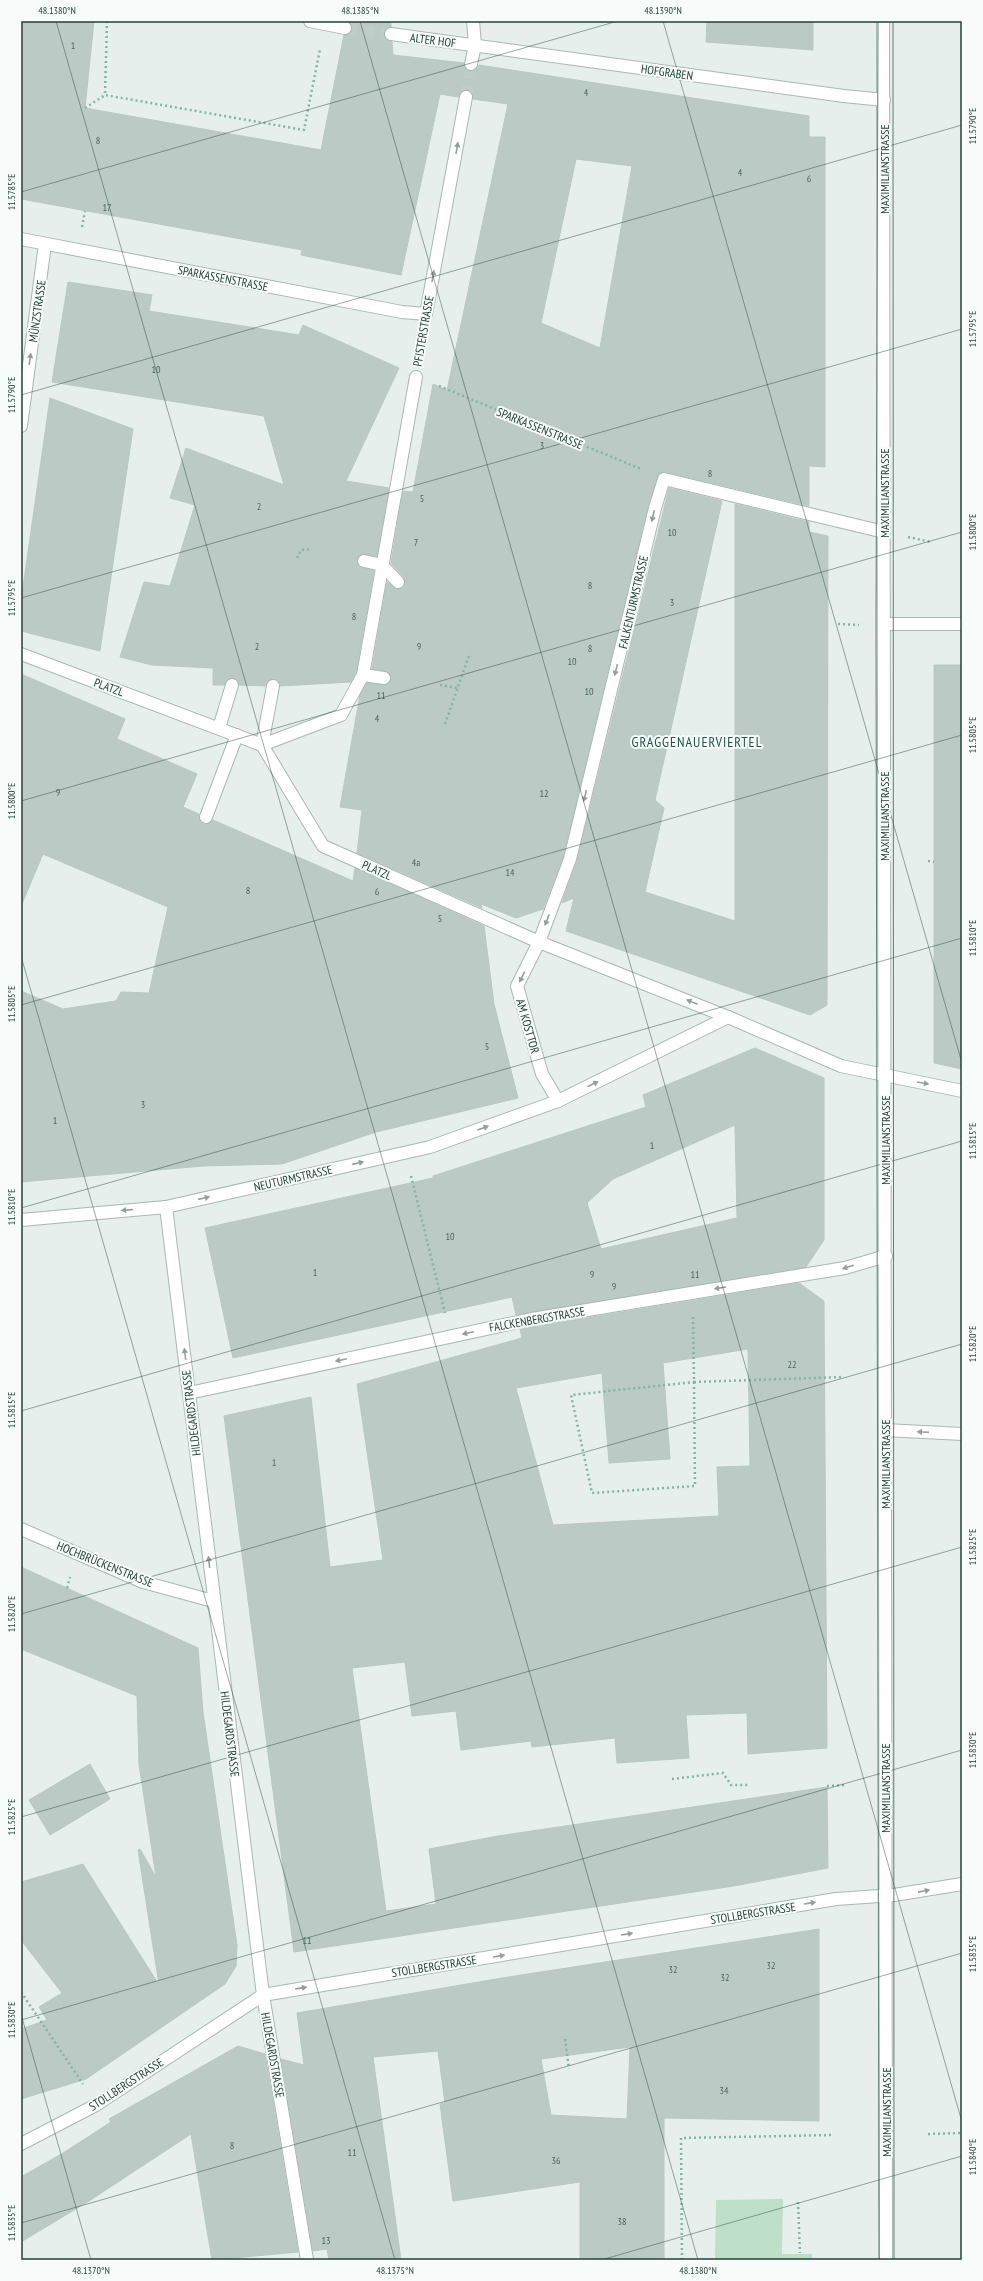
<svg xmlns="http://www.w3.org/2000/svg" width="983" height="2281" font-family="'PT Sans Narrow',sans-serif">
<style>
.green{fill:#bfe0c8}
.building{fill:#bbcac4;stroke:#b8c9c2;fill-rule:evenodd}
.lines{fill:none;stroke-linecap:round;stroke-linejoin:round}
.minor-tunnel{stroke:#bfccc8;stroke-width:12;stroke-dasharray:12 6;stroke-linecap:butt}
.minor-casing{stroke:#a8b8b2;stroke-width:14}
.path{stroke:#86b3a5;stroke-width:2.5;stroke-dasharray:2 3;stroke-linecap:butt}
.minor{stroke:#fff;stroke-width:12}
.tram{stroke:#5f7d75;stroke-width:1}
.oneway{fill:#92a09c}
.ticks{fill:none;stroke:#24423a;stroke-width:1;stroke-opacity:0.45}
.labels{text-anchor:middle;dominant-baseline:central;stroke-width:4;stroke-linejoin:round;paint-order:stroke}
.number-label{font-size:10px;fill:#4a645c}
.street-label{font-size:12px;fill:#24423a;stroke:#f7fbf9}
.quarter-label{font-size:14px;letter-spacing:1px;fill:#1f5548;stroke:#f7fbf9}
.neatline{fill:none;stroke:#24423a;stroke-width:1.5}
.ticks-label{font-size:10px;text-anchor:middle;fill:#24423a}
</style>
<rect width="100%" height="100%" fill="#e6efeb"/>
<path class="green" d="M 783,2199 L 782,2254 L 812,2254 L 812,2260 L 715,2260 L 716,2200 Z"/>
<g class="building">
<path d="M 21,21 L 94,21 L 85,108 L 321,150 L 344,35 L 350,33 L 352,30 L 352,25 L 347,21 L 391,21 L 391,27 L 385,29 L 384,33 L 386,40 L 392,42 L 393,55 L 464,63 L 466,69 L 470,71 L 476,69 L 479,65 L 809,116 L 809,137 L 825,137 L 825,467 L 809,466 L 809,506 L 666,472 L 659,474 L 648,506 L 563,857 L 543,909 L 516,918 L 481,904 L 482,908 L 357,853 L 362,810 L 340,807 L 360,695 L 367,683 L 386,685 L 391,679 L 388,672 L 372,669 L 387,582 L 396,589 L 403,588 L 405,584 L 404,577 L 391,563 L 403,491 L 413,492 L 433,384 L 447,390 L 508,104 L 473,99 L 471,92 L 467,90 L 461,92 L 458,97 L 440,94 L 401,275 L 301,255 L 302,250 L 21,199 ZM 576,159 L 632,166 L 600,348 L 541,323 Z"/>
<path d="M 707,21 L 813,21 L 813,50 L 706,42 Z"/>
<path d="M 68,282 L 152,295 L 149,311 L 299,335 L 303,325 L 399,368 L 346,481 L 389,488 L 377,556 L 362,554 L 357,560 L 359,567 L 374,571 L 356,672 L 351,682 L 280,686 L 278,681 L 274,679 L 268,681 L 265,686 L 239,685 L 237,680 L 231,678 L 224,685 L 213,685 L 213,668 L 152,665 L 120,657 L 144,582 L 170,586 L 195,505 L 170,498 L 186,448 L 284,485 L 264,416 L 52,382 Z"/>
<path d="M 50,398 L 133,429 L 100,651 L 21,631 L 21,601 Z"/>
<path d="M 669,488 L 722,501 L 655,800 L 664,808 L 645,892 L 735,921 L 735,504 L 809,522 L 809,532 L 828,536 L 827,1005 L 810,1015 L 566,931 L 574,898 L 562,903 L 577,861 Z"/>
<path d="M 934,665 L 962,665 L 962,1069 L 934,1063 Z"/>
<path d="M 21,674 L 125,719 L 117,739 L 197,774 L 183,807 L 199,814 L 199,819 L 203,824 L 208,824 L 213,820 L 353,881 L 355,868 L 484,926 L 494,1004 L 518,1098 L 376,1132 L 282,1164 L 203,1166 L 21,1182 L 21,991 L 63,1009 L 116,1001 L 121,992 L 149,993 L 168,907 L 43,854 L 21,906 Z"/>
<path d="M 755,1048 L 824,1078 L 824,1240 L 806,1267 L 516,1315 L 512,1297 L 233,1358 L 205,1228 L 433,1178 L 433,1176 L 646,1107 L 643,1095 ZM 735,1125 L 737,1218 L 601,1249 L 587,1203 L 613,1179 Z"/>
<path d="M 799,1283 L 824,1301 L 827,1748 L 748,1754 L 747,1713 L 686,1715 L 689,1758 L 617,1763 L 615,1738 L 532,1747 L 531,1741 L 461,1750 L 456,1711 L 412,1716 L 405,1662 L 352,1668 L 386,1911 L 436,1904 L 429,1849 L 498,1836 L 827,1787 L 828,1868 L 734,1886 L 294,1952 L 224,1416 L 311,1397 L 330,1567 L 383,1560 L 357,1384 L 522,1338 L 520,1329 ZM 748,1349 L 750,1466 L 717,1467 L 719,1516 L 553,1525 L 516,1388 L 602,1373 L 609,1463 L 670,1459 L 663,1363 Z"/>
<path d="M 21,1567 L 198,1648 L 203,1712 L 237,1945 L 236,1966 L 225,1984 L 86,2079 L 21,2099 L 21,2029 L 47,2020 L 39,2007 L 62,1993 L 21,1940 L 21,1882 L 83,1864 L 159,1985 L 138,1850 L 140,1849 L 156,1877 L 139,1764 L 137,1696 L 21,1649 Z"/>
<path d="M 90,1764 L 110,1799 L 50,1835 L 29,1800 Z"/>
<path d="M 819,1929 L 819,2121 L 664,2118 L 664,2260 L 580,2260 L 580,2182 L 453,2201 L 440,2104 L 445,2103 L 438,2051 L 373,2057 L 401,2260 L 329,2260 L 327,2249 L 313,2251 L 281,2059 L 304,2065 L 297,2013 L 502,1978 ZM 630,2047 L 627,2119 L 551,2115 L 541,2059 Z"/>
<path d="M 238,2046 L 265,2054 L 298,2252 L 212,2260 L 191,2134 L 89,2201 L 21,2242 L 21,2177 L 63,2153 L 111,2122 L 109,2119 Z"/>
</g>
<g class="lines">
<g class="minor-tunnel">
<path d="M 345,28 L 391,34"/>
<path d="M 466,97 L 471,64"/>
</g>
<g class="minor-casing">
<g id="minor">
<path d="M 310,21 L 345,28"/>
<path d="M 883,21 L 886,2260"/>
<path d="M 391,34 L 844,96 L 884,100"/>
<path d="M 471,64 L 475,45 L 473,21"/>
<path d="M 21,239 L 402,312 L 426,314 L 466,97"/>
<path d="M 21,426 L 45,244"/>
<path d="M 364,561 L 382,565 L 398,582"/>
<path d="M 885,624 L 962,624"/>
<path d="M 21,654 L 262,745 L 341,715 L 363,675 L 416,377"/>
<path d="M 363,675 L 384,678"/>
<path d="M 273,686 L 262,745 L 323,846 L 539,942 L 728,1017 L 841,1066 L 962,1091"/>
<path d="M 219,728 L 232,685"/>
<path d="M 206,817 L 237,735"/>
<path d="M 558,1101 L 542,1074 L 517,986 L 539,942 L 570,859 L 655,508 L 664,479 L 884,532"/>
<path d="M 166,1207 L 263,1995 L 307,2260"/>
<path d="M 21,1220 L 166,1207 L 430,1147 L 558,1101 L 728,1017"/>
<path d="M 189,1393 L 532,1319 L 845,1268 L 886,1256"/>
<path d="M 885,1430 L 962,1434"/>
<path d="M 21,1529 L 143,1582 L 213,1601"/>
<path d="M 21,2144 L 96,2105 L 263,1995 L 836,1899 L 894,1895 L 962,1884"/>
</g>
</g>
<g class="path">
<path d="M 107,21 L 105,95 L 304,130 L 320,49"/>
<path d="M 85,108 L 105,95"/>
<path d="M 82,227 L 85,211"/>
<path d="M 420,353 L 422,338"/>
<path d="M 439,386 L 641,469"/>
<path d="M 908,537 L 931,542"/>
<path d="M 297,558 L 301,550 L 311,549"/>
<path d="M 838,624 L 859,625"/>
<path d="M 440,685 L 458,688"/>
<path d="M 445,724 L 470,653"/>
<path d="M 928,861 L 934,862"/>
<path d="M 411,1176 L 445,1313"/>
<path d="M 693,1317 L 694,1382 L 844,1377"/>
<path d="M 694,1382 L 695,1486 L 592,1493 L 571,1395 Z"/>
<path d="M 67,1588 L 70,1577"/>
<path d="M 672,1779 L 723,1773 L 731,1785 L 748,1785"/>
<path d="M 827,1786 L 845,1785"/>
<path d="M 21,1992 L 83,2084"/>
<path d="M 565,2039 L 569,2069"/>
<path d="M 928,2134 L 962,2133"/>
<path d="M 798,2202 L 800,2253"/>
<path d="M 682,2260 L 681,2138 L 834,2135"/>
</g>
<use href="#minor" class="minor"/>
<g class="tram">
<path d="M 878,21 L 876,625 L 879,2260"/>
<path d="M 893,21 L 894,2260"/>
</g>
</g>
<defs><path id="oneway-solid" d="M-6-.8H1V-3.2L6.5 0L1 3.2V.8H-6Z"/></defs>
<g class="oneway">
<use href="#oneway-solid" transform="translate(457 148) rotate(-80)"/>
<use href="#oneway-solid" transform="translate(433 276) rotate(-80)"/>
<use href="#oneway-solid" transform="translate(30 359) rotate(-82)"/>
<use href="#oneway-solid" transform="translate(653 516) rotate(103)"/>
<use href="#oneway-solid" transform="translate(616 670) rotate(104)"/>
<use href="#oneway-solid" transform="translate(585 796) rotate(104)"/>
<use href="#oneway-solid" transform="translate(547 920) rotate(111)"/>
<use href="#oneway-solid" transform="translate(522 977) rotate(116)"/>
<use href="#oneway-solid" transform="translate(692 1002) rotate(-158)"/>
<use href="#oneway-solid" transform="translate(923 1083) rotate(10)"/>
<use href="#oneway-solid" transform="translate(593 1084) rotate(-26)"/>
<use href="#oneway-solid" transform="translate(483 1128) rotate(-20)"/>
<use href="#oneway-solid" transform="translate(358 1163) rotate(-13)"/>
<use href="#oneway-solid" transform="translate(204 1198) rotate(-13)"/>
<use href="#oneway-solid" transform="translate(127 1210) rotate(175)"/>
<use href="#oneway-solid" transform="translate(848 1267) rotate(163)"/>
<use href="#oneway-solid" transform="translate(720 1288) rotate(171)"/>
<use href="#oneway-solid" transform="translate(468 1333) rotate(168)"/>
<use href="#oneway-solid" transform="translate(185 1354) rotate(-97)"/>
<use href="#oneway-solid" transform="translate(341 1360) rotate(168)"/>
<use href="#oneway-solid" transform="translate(923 1432) rotate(-178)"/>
<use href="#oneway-solid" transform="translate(209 1562) rotate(-97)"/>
<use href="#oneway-solid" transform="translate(924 1891) rotate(-11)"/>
<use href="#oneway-solid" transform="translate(810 1903) rotate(-9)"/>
<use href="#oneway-solid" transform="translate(627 1934) rotate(-9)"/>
<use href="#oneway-solid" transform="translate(499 1956) rotate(-9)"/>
<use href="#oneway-solid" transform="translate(301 1988) rotate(-9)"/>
</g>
<path class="ticks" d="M 56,21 L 698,2260M 360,21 L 962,2122M 663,21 L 962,1063M 21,192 L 618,21M 21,395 L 962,125M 21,598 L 962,329M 21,801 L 962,532M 21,956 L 395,2260M 21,1005 L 962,735M 21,1208 L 962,938M 21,1411 L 962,1141M 21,1614 L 962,1344M 21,1817 L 962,1547M 21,2014 L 91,2260M 21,2020 L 962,1750M 21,2223 L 962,1953M 601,2260 L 962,2156"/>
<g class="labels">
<g class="number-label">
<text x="73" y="45">1</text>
<text x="586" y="92">4</text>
<text x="98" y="140">8</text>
<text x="740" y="172">4</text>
<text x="809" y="178">6</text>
<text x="107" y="207">17</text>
<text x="156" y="369">10</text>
<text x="542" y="445">3</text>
<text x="710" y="473">8</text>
<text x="422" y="498">5</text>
<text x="259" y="506">2</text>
<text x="672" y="532">10</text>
<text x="416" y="542">7</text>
<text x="590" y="585">8</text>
<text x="672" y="602">3</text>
<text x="354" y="616">8</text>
<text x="257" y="646">2</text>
<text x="419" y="646">9</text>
<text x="590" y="648">8</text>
<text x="572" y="661">10</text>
<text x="589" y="691">10</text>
<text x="381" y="695">11</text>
<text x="377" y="718">4</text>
<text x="58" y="792">9</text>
<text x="544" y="793">12</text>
<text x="416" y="862">4a</text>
<text x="510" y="872">14</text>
<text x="248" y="890">8</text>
<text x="377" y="891">6</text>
<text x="440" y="918">5</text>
<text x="487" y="1046">5</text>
<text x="143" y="1104">3</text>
<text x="55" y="1120">1</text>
<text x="652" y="1145">1</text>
<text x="450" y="1236">10</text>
<text x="315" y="1272">1</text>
<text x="592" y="1274">9</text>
<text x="695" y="1274">11</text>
<text x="614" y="1286">9</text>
<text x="792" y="1364">22</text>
<text x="274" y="1462">1</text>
<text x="307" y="1940">11</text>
<text x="771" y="1965">32</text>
<text x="673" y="1969">32</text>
<text x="725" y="1977">32</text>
<text x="724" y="2090">34</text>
<text x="232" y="2145">8</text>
<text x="352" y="2152">11</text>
<text x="556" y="2160">36</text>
<text x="622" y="2221">38</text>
<text x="326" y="2240">13</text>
</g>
<g class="street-label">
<text transform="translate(433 40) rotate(7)">ALTER HOF</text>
<text transform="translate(667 72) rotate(8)">HOFGRABEN</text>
<text transform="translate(884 169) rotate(-90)">MAXIMILIANSTRASSE</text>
<text transform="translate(223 278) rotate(11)">SPARKASSENSTRASSE</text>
<text transform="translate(37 311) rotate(-82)">MÜNZSTRASSE</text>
<text transform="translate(423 331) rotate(-80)">PFISTERSTRASSE</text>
<text transform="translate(540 428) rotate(22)">SPARKASSENSTRASSE</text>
<text transform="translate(884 493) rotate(-90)">MAXIMILIANSTRASSE</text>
<text transform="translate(633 602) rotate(-77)">FALKENTURMSTRASSE</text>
<text transform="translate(109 687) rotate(20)">PLATZL</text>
<text transform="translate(884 816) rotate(-90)">MAXIMILIANSTRASSE</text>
<text transform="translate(377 870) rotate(24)">PLATZL</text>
<text transform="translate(528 1026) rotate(74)">AM KOSTTOR</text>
<text transform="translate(885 1140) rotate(-90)">MAXIMILIANSTRASSE</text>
<text transform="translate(293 1178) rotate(-13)">NEUTURMSTRASSE</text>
<text transform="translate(537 1319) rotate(-10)">FALCKENBERGSTRASSE</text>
<text transform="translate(191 1413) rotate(-97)">HILDEGARDSTRASSE</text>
<text transform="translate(885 1464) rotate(-90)">MAXIMILIANSTRASSE</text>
<text transform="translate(105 1564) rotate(22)">HOCHBRÜCKENSTRASSE</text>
<text transform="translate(230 1734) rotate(83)">HILDEGARDSTRASSE</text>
<text transform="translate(885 1788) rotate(-90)">MAXIMILIANSTRASSE</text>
<text transform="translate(753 1913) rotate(-9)">STOLLBERGSTRASSE</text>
<text transform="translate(434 1966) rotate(-9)">STOLLBERGSTRASSE</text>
<text transform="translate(273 2055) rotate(80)">HILDEGARDSTRASSE</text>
<text transform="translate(126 2084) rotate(-33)">STOLLBERGSTRASSE</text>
<text transform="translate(886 2112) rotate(-90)">MAXIMILIANSTRASSE</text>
</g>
<g class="quarter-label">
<text x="697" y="742">GRAGGENAUERVIERTEL</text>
</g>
</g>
<rect width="983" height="2281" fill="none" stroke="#f7fbf9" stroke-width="44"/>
<rect x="22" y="22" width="939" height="2237" class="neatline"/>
<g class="ticks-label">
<text x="57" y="14">48.1380°N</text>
<text x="360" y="14">48.1385°N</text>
<text x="663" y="14">48.1390°N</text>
<text transform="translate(972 126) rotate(-90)" y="4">11.5790°E</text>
<text transform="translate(11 192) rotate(-90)" y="4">11.5785°E</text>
<text transform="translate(972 329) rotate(-90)" y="4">11.5795°E</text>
<text transform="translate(11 395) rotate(-90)" y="4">11.5790°E</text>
<text transform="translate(972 532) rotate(-90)" y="4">11.5800°E</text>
<text transform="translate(11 598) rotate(-90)" y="4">11.5795°E</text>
<text transform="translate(972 735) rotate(-90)" y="4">11.5805°E</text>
<text transform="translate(11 801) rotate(-90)" y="4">11.5800°E</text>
<text transform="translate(972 938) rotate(-90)" y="4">11.5810°E</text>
<text transform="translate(11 1004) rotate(-90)" y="4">11.5805°E</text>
<text transform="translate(972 1141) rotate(-90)" y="4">11.5815°E</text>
<text transform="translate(11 1207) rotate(-90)" y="4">11.5810°E</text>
<text transform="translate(972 1344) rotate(-90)" y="4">11.5820°E</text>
<text transform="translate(11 1410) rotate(-90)" y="4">11.5815°E</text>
<text transform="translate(972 1547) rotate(-90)" y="4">11.5825°E</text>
<text transform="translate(11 1614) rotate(-90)" y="4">11.5820°E</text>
<text transform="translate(972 1750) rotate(-90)" y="4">11.5830°E</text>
<text transform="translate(11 1817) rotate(-90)" y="4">11.5825°E</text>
<text transform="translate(972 1954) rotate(-90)" y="4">11.5835°E</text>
<text transform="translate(11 2020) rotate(-90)" y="4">11.5830°E</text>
<text transform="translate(972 2157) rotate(-90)" y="4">11.5840°E</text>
<text transform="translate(11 2223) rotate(-90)" y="4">11.5835°E</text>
<text x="91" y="2274">48.1370°N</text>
<text x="395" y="2274">48.1375°N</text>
<text x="698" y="2274">48.1380°N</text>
</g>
</svg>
